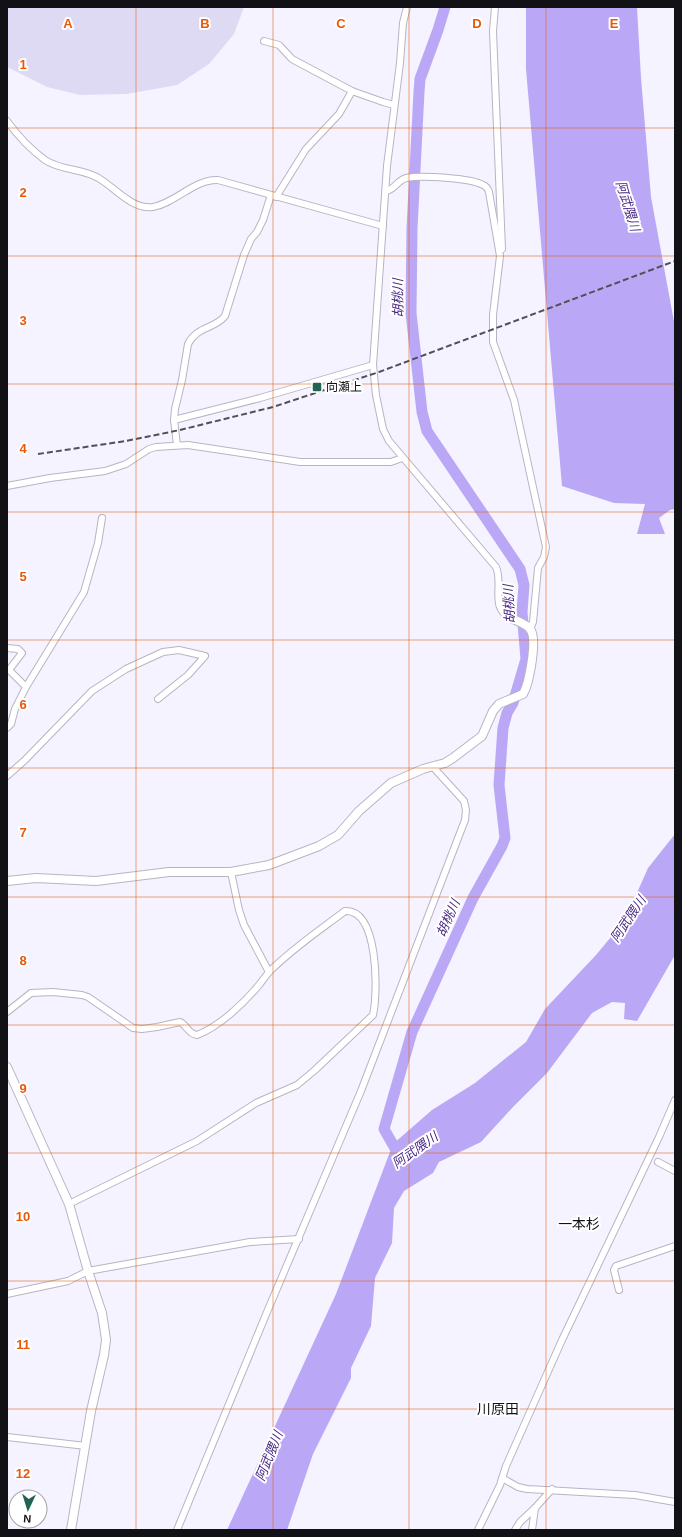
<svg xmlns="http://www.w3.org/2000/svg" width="682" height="1537" font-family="Arial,'Noto Sans JP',sans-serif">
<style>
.green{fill:#dfdaf4}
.water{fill:#baa8f7}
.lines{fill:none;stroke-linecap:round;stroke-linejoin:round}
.river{stroke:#baa8f7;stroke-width:11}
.minor-casing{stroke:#b7b5c3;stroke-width:8}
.tertiary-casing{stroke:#b7b5c3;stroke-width:10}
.minor{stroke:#fff;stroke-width:6}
.tertiary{stroke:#fff;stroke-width:8}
.rail{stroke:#515057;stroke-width:2;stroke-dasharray:6 3;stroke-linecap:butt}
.grid{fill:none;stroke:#e8590c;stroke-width:1;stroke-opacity:0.55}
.poi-dot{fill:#226454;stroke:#fff;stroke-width:1.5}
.labels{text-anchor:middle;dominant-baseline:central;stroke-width:4;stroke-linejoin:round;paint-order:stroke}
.poi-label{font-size:12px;fill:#121116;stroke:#fff;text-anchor:start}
.water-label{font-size:13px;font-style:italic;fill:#472782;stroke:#fff}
.quarter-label{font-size:14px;fill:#121116;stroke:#fff}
.grid-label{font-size:13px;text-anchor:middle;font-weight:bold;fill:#e8590c;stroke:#fff;stroke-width:4;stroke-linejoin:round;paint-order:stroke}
</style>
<rect width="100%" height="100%" fill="#f5f3ff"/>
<path class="green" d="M 7,7 L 244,7 L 234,34 L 209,64 L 177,85 L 127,94 L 80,95 L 47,87 L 7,67 Z"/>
<g class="water">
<path d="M 526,7 L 637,7 L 641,78 L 651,197 L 675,327 L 675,509 L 670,510 L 659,518 L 665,534 L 637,534 L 645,504 L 614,503 L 562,486 L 526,69 Z"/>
<path d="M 675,834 L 675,955 L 637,1021 L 624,1019 L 625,1003 L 612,1002 L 592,1013 L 547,1073 L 513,1107 L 481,1142 L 439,1162 L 433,1173 L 404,1191 L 394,1208 L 392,1243 L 375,1278 L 371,1326 L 351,1368 L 351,1378 L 313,1454 L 287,1530 L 227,1530 L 336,1294 L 393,1144 L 432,1110 L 475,1083 L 526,1042 L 545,1009 L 596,955 L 625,920 L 648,868 Z"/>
</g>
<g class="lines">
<path class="river" d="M 400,1157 L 384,1129 L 412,1032 L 473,898 L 502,846 L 505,838 L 499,785 L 503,728 L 507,713 L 513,703 L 526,659 L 522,612 L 524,585 L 520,569 L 427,431 L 422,412 L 411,313 L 412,228 L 419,92 L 420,79 L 438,30 L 445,7"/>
<g class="minor-casing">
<g id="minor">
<path d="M 407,7 L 403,23 L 400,63 L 387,166 L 373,365 L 376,395 L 383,429 L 389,441 L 496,567 C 504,585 489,608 511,618"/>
<path d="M 495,7 L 493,31 L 494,56 L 502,249"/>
<path d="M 264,41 L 279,45 L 292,59 L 352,91 L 383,102 L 394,105"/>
<path d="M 7,121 C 18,136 30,149 45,160 C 61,171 83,168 100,179 C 116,189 133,210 153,207 C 176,203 194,179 218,180 L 383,226"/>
<path d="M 386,191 C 394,190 398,180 406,178 C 420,175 471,178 483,185 C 486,186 488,189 489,192 L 500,256 L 493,315 L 493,342 L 514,400 L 546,547 L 544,557 L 538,568 L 533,622 L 530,629"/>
<path d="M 276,197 L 306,149 L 339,114 L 352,91"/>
<path d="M 174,420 L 260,398 L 373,365"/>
<path d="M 177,445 L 174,420 L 175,409 L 182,380 L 188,344 C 197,326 215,329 225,316 L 244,255 L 251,239 L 257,232 L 263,220 L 271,195"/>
<path d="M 7,486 L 50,478 L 105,471 L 126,464 L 149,449 L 156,447 L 188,445 L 300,462 L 391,462 L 402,458"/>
<path d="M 7,648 L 18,649 L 22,653 L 9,670 L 26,687"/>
<path d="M 7,728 L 11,724 L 15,709 L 26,687 L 84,592 L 98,543 L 102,518"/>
<path d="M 7,776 L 25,760 L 92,691 L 126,669 L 163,652 L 179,650 L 205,656 L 188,675 L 158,699"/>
<path d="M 231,872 L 239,910 L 244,925 L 269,972"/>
<path d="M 7,1012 L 31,993 L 53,992 L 82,995 L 88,997 L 133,1028 L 142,1029 L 157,1027 L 180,1022 C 187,1025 188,1034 197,1035 C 219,1027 244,1003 259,985 C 263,980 266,975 270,971 C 293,948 320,930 345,911 C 379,909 378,993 373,1015 L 315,1070 L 297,1085 L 256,1103 L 197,1141 L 69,1204"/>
<path d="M 658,1162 L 675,1171"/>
<path d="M 619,1290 L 614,1270 L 616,1266 L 675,1246"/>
<path d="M 7,1294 L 68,1281 L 88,1271 L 250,1242 L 299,1239"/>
<path d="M 7,1437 L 86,1446"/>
<path d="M 502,1478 L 518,1487 L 527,1489 L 635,1495 L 675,1502"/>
<path d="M 177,1530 L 267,1312 L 361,1091 L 465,820 L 466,810 L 464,801 L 433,767"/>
<path d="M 478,1530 L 500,1485 L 506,1466 L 562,1340 L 659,1137 L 675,1100"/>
<path d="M 515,1530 L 520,1522 L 535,1508 L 552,1489"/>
<path d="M 532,1530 L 535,1508"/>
</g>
</g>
<g class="tertiary-casing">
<g id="tertiary">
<path d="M 7,881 L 36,878 L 96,881 L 169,872 L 231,872 L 269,865 L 319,846 L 338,835 L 359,811 L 391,783 L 423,769 L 445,763 L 453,758 L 482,736 L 493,711 L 499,704 L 523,694 C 529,684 538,638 530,629 C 526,624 517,621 511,618"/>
<path d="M 7,1067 L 69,1204 L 88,1271 L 102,1313 L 104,1326 L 106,1340 L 104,1355 L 91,1411 L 71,1530"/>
</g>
</g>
<use href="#minor" class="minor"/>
<use href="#tertiary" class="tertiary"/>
<path class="rail" d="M 38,454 L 126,441 L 180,430 L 273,407 L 379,372 L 675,261"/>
</g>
<path class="grid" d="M 136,7 L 136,1530M 273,7 L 273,1530M 409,7 L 409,1530M 546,7 L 546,1530M 7,128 L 675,128M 7,256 L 675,256M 7,384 L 675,384M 7,512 L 675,512M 7,640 L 675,640M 7,768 L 675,768M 7,897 L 675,897M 7,1025 L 675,1025M 7,1153 L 675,1153M 7,1281 L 675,1281M 7,1409 L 675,1409"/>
<rect class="poi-dot" x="312" y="382" width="10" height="10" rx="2"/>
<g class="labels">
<g class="poi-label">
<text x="326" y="387">向瀬上</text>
</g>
<g class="water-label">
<text transform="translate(628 206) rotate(73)">阿武隈川</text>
<text transform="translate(398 298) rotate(-91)">胡桃川</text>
<text transform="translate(509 604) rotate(-93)">胡桃川</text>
<text transform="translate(448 918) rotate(-66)">胡桃川</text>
<text transform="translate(628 919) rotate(-56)">阿武隈川</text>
<text transform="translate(415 1150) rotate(-35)">阿武隈川</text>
<text transform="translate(269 1456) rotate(-68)">阿武隈川</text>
</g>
<g class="quarter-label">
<text x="579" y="1224">一本杉</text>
<text x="498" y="1409">川原田</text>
</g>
</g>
<g class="grid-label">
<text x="68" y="28">A</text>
<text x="205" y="28">B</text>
<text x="341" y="28">C</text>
<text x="477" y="28">D</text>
<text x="614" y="28">E</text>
<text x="23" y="69">1</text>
<text x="23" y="197">2</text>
<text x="23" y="325">3</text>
<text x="23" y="453">4</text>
<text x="23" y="581">5</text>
<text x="23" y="709">6</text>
<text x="23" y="837">7</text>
<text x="23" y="965">8</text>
<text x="23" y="1093">9</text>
<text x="23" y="1221">10</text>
<text x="23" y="1349">11</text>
<text x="23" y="1478">12</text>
</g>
<rect width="682" height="1537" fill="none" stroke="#121116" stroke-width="16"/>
<g transform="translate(28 1509) rotate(184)"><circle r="19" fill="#ffffff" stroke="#a0a0a2"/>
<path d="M0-3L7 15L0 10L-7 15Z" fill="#226454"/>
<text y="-6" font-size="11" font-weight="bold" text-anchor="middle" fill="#121116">N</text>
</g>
</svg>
